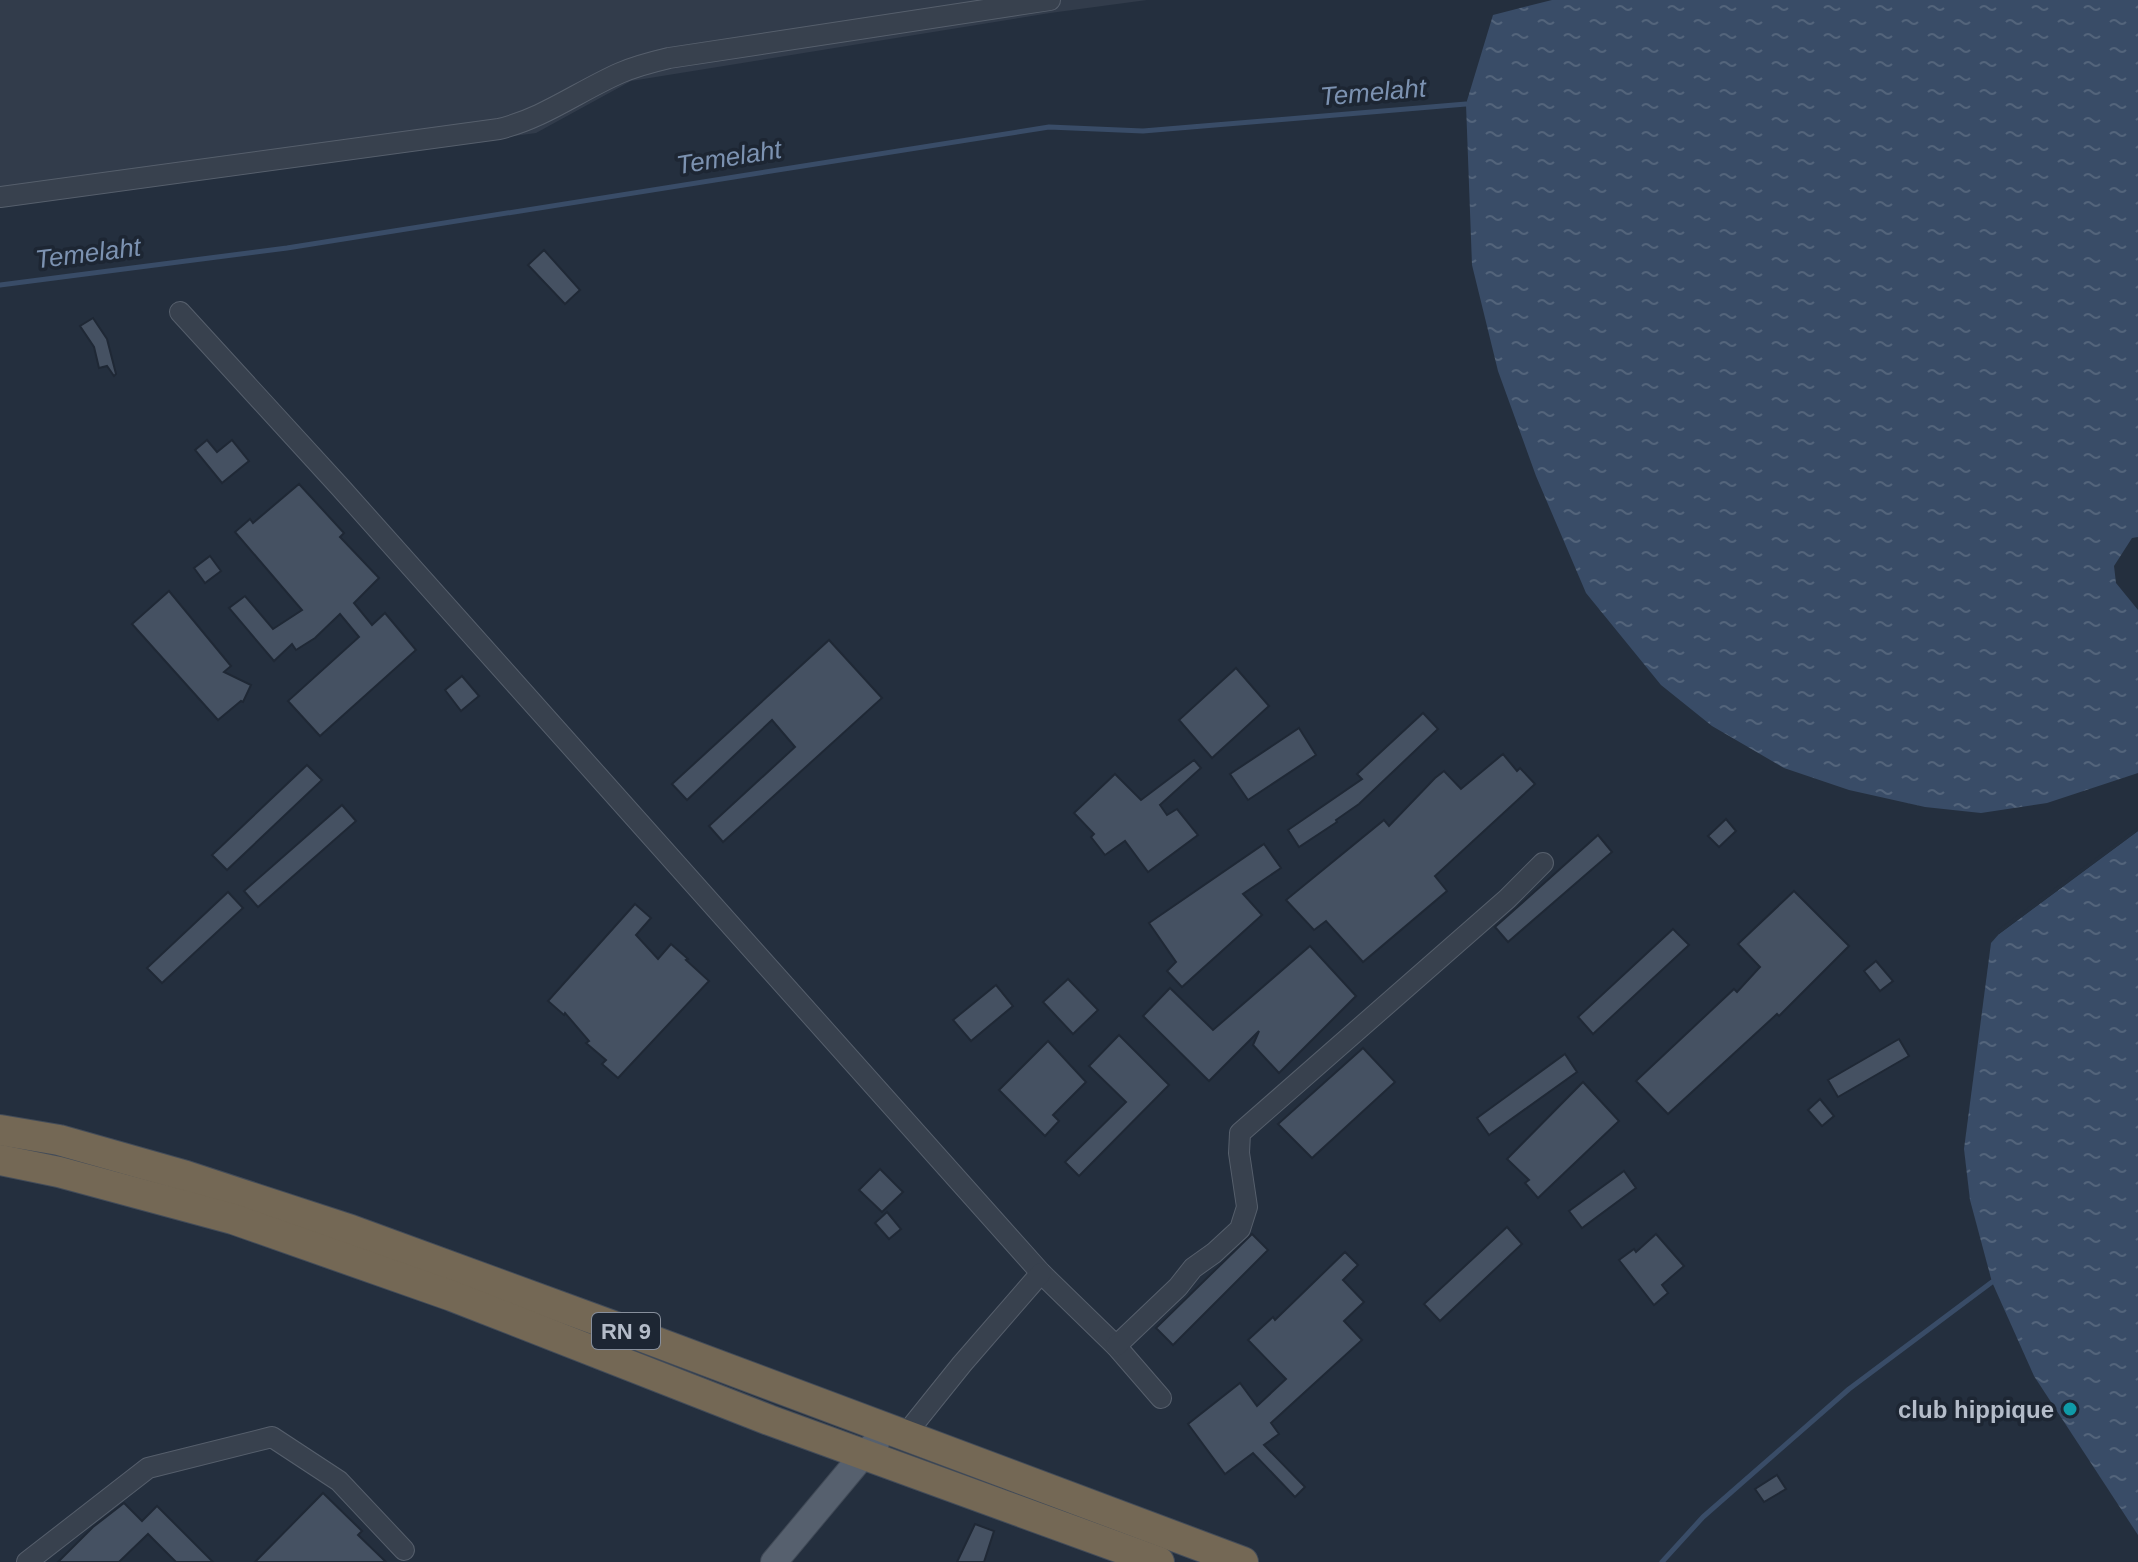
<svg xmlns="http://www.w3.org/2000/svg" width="2138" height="1562" font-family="Helvetica,sans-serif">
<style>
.airport{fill:#323c4b}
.water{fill:url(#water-ripples)}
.pier{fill:#242f3e}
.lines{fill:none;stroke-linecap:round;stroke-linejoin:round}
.stream{stroke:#394c67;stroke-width:5}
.building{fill:#455162;stroke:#1f2835;stroke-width:2}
.minor-casing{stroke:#565f6c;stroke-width:22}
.major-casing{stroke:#414a57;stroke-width:28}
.highway-casing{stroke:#434c59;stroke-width:32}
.minor{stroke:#38414e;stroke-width:20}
.major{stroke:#56606e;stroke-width:26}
.highway{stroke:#746855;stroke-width:30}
.culture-dot{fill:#0f9aa8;stroke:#1d2633;stroke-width:3}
.labels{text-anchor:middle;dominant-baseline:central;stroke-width:7;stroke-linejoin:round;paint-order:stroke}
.shield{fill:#1d2633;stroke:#878f9c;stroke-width:2}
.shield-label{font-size:22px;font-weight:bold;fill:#b4bcc9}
.poi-label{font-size:24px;font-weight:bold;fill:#b4bcc9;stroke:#1d2633;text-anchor:end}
.water-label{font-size:26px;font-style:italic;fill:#7c92b1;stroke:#1d2633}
</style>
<defs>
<pattern id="water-ripples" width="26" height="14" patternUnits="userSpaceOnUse" patternTransform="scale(2)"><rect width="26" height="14" fill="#394c67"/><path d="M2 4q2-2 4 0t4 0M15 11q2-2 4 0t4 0" fill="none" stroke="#53647b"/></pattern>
</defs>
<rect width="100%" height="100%" fill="#242f3e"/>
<path class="airport" d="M 0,0 L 1147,0 L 1050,13 L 631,81 L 536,133 L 0,207 Z"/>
<g class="water">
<path d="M 1552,0 L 2138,0 L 2138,537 L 2132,538 L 2114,566 L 2116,583 L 2138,610 L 2138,773 L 2047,803 L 1981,813 L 1925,807 L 1849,790 L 1784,768 L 1712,726 L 1661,685 L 1586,593 L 1536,476 L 1498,371 L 1472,265 L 1466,104 L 1493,15 Z"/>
<path d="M 2138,831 L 2138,1535 L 2034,1376 L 1992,1282 L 1970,1200 L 1964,1149 L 1991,943 L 1999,934 Z"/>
</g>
<path class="pier" d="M 2138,827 L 2138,831 L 1999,934 L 1996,931 Z"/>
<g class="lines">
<g class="stream">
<path d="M 0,285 L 287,248 L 1049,127 L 1143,131 L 1466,104"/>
<path d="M 1662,1562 L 1703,1517 L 1849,1389 L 1992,1282"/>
</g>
</g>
<g class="building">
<path d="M 544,250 L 580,290 L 565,304 L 528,265 Z"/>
<path d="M 93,318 L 107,339 L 116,374 L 114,376 L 107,366 L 99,368 L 94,347 L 80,326 Z"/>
<path d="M 207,440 L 217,452 L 232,440 L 249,461 L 222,483 L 195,450 Z"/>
<path d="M 299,484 L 344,533 L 340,537 L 379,578 L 354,603 L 372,625 L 385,613 L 416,650 L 320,736 L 288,701 L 359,637 L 340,614 L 315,638 L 296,650 L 292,644 L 274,661 L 229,608 L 245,596 L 273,629 L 302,610 L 235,532 L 250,519 L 253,523 Z"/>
<path d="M 210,556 L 221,571 L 205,583 L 194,568 Z"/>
<path d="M 169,591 L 231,666 L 224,672 L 251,685 L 243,702 L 241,701 L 218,720 L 132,624 Z"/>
<path d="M 829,640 L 882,698 L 723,842 L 709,826 L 795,747 L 772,720 L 687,800 L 672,784 Z"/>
<path d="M 1236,668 L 1269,706 L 1212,758 L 1179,720 Z"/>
<path d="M 462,676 L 479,696 L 461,711 L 445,690 Z"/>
<path d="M 1423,713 L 1438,729 L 1359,804 L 1336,820 L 1337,822 L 1299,847 L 1288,830 L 1362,779 L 1357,774 Z"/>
<path d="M 1299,728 L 1316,755 L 1248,800 L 1230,774 Z"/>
<path d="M 1503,754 L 1517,771 L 1520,768 L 1535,784 L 1435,876 L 1447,891 L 1363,962 L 1326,921 L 1314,930 L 1286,900 L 1384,820 L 1389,826 L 1435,778 L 1444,771 L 1461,789 Z"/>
<path d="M 1194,760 L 1201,768 L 1160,805 L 1167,815 L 1177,809 L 1198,835 L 1148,872 L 1125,841 L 1105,855 L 1091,837 L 1094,834 L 1074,813 L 1115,774 L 1141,800 Z"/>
<path d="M 307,765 L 322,780 L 227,870 L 212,855 Z"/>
<path d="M 342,805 L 356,821 L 258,907 L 244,891 Z"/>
<path d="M 1726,819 L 1736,831 L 1719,847 L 1708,836 Z"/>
<path d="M 1598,835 L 1612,852 L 1508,942 L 1495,927 Z"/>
<path d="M 1264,844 L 1281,868 L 1243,894 L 1262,915 L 1182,987 L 1167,971 L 1176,962 L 1149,923 Z"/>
<path d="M 1794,891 L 1849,946 L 1779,1016 L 1777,1014 L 1668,1114 L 1636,1081 L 1734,989 L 1737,992 L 1760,967 L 1738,944 Z"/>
<path d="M 228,892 L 243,908 L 162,983 L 147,968 Z"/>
<path d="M 635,904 L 651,918 L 636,935 L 658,959 L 671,944 L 688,959 L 686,960 L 709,981 L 618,1078 L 602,1064 L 606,1060 L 586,1043 L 589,1041 L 565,1013 L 564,1015 L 548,1001 Z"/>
<path d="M 1673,929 L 1689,945 L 1593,1034 L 1578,1017 Z"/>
<path d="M 1310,946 L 1356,996 L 1279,1073 L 1253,1045 L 1259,1031 L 1209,1081 L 1143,1016 L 1170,988 L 1213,1030 Z"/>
<path d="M 1876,961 L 1893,981 L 1880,991 L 1864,971 Z"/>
<path d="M 1068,979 L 1098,1010 L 1073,1034 L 1043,1002 Z"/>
<path d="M 996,985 L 1013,1006 L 971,1041 L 953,1020 Z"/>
<path d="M 1119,1035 L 1169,1085 L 1079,1176 L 1065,1162 L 1126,1102 L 1089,1066 Z"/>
<path d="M 1899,1039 L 1909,1056 L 1838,1097 L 1828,1080 Z"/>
<path d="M 1048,1041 L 1086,1082 L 1053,1115 L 1059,1121 L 1045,1136 L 999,1090 Z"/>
<path d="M 1363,1048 L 1395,1082 L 1312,1158 L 1278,1124 Z"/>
<path d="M 1565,1054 L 1577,1072 L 1489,1135 L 1477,1118 Z"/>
<path d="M 1583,1082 L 1619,1121 L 1538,1198 L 1525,1183 L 1529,1180 L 1507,1159 Z"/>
<path d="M 1820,1099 L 1834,1116 L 1822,1126 L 1808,1110 Z"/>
<path d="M 880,1169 L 903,1192 L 882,1212 L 859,1190 Z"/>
<path d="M 1624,1171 L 1636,1188 L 1582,1228 L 1569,1211 Z"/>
<path d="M 887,1212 L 901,1229 L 889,1239 L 875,1223 Z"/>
<path d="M 1507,1227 L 1522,1244 L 1440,1321 L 1424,1304 Z"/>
<path d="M 1252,1234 L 1268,1250 L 1173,1345 L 1156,1328 Z"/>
<path d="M 1656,1234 L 1684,1266 L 1662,1285 L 1668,1293 L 1654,1305 L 1619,1260 L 1634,1249 L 1636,1252 Z"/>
<path d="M 1345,1252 L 1358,1265 L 1343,1280 L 1364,1302 L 1344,1321 L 1362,1340 L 1271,1423 L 1279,1434 L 1264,1445 L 1305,1487 L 1295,1497 L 1253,1453 L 1225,1474 L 1188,1424 L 1240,1383 L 1257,1406 L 1286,1379 L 1248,1340 L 1273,1317 L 1275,1320 Z"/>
<path d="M 1777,1475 L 1786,1489 L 1764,1502 L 1755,1489 Z"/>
<path d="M 323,1493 L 362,1531 L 358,1535 L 386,1562 L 255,1562 Z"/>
<path d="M 124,1503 L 142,1521 L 157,1506 L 213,1562 L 176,1562 L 148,1534 L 119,1562 L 58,1562 L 93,1527 Z"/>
<path d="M 975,1524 L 994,1531 L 984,1562 L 957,1562 Z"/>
</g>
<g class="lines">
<g class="minor-casing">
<g id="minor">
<path d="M 0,197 L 499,129 C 544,118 579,91 620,73 C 636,66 652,62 669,58 L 1050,0"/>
<path d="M 180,312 L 340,487 L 1041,1273 L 1116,1346 L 1161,1398"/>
<path d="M 1116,1346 L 1178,1287 L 1193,1268 L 1214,1253 L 1240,1229 L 1247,1207 L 1239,1153 L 1240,1133 L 1507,899 L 1543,863"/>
<path d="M 905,1435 L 962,1364 L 1041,1273"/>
<path d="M 27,1562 L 148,1468 L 272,1437 L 339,1481 L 404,1550"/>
</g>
</g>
<g class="major-casing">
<path id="major" d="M 774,1562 L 864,1454 L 876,1443"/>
</g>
<g class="highway-casing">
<g id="highway">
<path d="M 0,1130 L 59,1140 L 186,1176 L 351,1230 L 627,1331 L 1243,1562"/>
<path d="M 0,1160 L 59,1172 L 233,1219 L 452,1296 L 769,1420 L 1159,1562"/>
</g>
</g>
<use href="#minor" class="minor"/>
<use href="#major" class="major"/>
<use href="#highway" class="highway"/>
</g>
<circle class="culture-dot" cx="2070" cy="1409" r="8"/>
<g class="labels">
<rect class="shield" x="592" y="1313" width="68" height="36" rx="6"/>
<g class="shield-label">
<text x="626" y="1331">RN 9</text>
</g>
<g class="poi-label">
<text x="2054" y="1409">club hippique</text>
</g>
<g class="water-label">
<text transform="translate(1373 92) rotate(-5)">Temelaht</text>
<text transform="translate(729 157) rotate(-9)">Temelaht</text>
<text transform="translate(88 253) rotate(-7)">Temelaht</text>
</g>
</g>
</svg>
